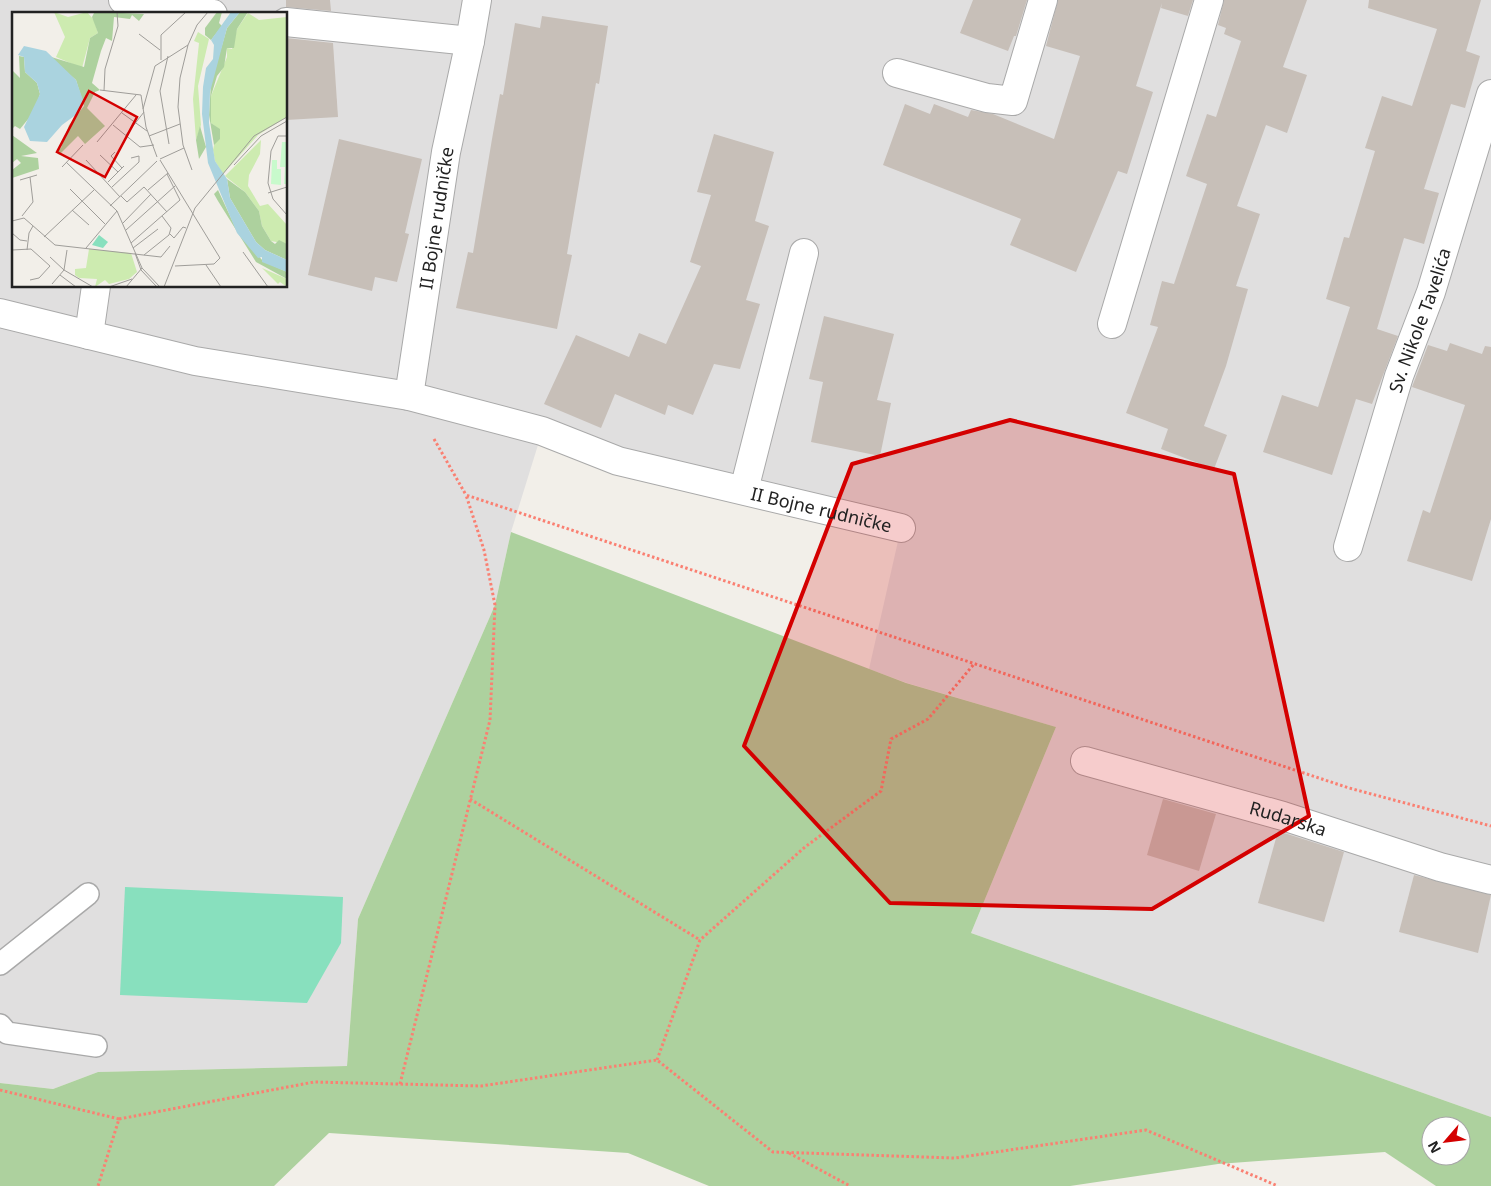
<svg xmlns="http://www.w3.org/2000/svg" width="1491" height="1186" font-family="'Noto Sans',sans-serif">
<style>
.residential{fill:#e0dfdf;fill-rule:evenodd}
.forest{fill:#add19e;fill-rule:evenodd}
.pitch{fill:#88e0be}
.building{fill:#c7bfb8}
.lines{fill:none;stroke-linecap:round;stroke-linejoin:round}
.service-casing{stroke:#a9a9a9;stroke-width:24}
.minor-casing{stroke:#a9a9a9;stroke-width:30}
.path{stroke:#fa8072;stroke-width:3;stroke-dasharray:2.5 2.5;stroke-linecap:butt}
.service{stroke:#fff;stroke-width:21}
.minor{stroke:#fff;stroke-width:28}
.marked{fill:#d40000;fill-opacity:0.2;stroke:#d40000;stroke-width:4;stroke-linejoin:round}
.labels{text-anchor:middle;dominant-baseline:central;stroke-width:4;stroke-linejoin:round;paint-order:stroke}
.street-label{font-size:18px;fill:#222;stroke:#fff}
.inset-road{fill:none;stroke:#9f9d99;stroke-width:1}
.view{fill:#d40000;fill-opacity:0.15;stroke:#d40000;stroke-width:2.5}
.inset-edge{fill:none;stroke:#222;stroke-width:2.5}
</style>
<rect width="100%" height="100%" fill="#f2efe9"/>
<path class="residential" d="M 0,0 L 1491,0 L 1491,1117 L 971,933 L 1056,727 L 907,683 L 869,669 L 901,528 L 542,432 L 511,532 L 495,605 L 358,919 L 347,1066 L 98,1072 L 53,1089 L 0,1083 ZM 14,14 L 286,14 L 286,286 L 14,286 Z"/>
<path class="forest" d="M 511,532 L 906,683 L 1056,727 L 971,933 L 1491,1117 L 1491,1186 L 1436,1186 L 1385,1152 L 1218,1164 L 1070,1186 L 709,1186 L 628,1153 L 329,1133 L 274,1186 L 0,1186 L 0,1083 L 53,1089 L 98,1072 L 347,1066 L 358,919 L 495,605 ZM 1431,1126 L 1461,1126 L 1461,1156 L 1431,1156 Z"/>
<path class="pitch" d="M 125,887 L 343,897 L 341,943 L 307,1003 L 120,995 Z"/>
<g class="building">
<path d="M 286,0 L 330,0 L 331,11 L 286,7 Z"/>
<path d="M 973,0 L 1027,0 L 1016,36 L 1014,36 L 1008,51 L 960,33 Z"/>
<path d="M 1058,0 L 1193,0 L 1188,16 L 1161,8 L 1162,3 L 1136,86 L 1153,92 L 1127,174 L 1118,171 L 1076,272 L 1010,245 L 1021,219 L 883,165 L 905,104 L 930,114 L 934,104 L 968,117 L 971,110 L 993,114 L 1054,139 L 1080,56 L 1046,46 Z"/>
<path d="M 1224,0 L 1307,0 L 1283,67 L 1307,75 L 1287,133 L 1266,125 L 1237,206 L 1260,214 L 1236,286 L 1248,289 L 1226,366 L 1204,426 L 1227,435 L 1214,469 L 1161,449 L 1168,429 L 1126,413 L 1158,327 L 1150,325 L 1162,281 L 1174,284 L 1207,184 L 1186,176 L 1207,114 L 1216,117 L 1241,41 L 1224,34 L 1226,28 L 1218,25 Z"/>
<path d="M 1369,0 L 1481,0 L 1466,51 L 1480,56 L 1465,108 L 1451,104 L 1424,189 L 1439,193 L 1424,244 L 1404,238 L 1377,329 L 1398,336 L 1372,404 L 1356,399 L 1332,475 L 1263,452 L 1282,395 L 1318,407 L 1350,307 L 1326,299 L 1344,237 L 1349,238 L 1375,151 L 1365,148 L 1382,96 L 1412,106 L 1437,29 L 1368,8 Z"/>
<path d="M 542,16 L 608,26 L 599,84 L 596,83 L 567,254 L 572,255 L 557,329 L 456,308 L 468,252 L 473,253 L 492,139 L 500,94 L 503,95 L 515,23 L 540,28 Z"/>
<path d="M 286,38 L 333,43 L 338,117 L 286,120 Z"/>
<path d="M 714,134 L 774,152 L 755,221 L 769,226 L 746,300 L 760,304 L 740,369 L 714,364 L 693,415 L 668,405 L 665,415 L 615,394 L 601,428 L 544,404 L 576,335 L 629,357 L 639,333 L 666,344 L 701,266 L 690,262 L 711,195 L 697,192 Z"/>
<path d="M 339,139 L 422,159 L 405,233 L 409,234 L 397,282 L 375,277 L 372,291 L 308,275 Z"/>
<path d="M 824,316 L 894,334 L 877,400 L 891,403 L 880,456 L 811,442 L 823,382 L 809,379 Z"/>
<path d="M 1450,343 L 1482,354 L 1485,346 L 1491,347 L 1491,519 L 1472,581 L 1407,561 L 1423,510 L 1430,513 L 1465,405 L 1412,387 L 1428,345 L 1447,351 Z"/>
<path d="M 1163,799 L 1216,814 L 1199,871 L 1147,855 Z"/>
<path d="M 1278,831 L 1344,852 L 1324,922 L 1258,903 Z"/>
<path d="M 1414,875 L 1491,895 L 1478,953 L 1399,932 Z"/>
</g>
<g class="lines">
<g class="service-casing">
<g id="service">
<path d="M 0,964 L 88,894"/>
<path d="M 0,1025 L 7,1033 L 96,1046"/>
</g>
</g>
<g class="minor-casing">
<g id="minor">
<path d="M 123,0 L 150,7 L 213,14"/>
<path d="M 286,22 L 470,41"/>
<path d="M 897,73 L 987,98 L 1013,101 L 1043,0"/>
<path id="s1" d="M 0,313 L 195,361 L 409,396 L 542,431 L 618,461 L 901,528"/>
<path d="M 1112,324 L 1209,0"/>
<path d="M 89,335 L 96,286"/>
<path id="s2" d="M 409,396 L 446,152 L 470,41 L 477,0"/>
<path d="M 744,490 L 804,253"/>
<path id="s3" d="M 1348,547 L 1399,376 L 1431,292 L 1491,94"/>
<path id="s4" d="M 1085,761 L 1283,816 L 1440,867 L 1491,880"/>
</g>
</g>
<g class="path">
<path d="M 434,439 L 466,495"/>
<path d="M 470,799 L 700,940"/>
<path d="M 657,1060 L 700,940 L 805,847 L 881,791 L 891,739 L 928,719 L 974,664"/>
<path d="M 400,1084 L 490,720 L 495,605 L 484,550 L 466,495 L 1349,788 L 1491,826"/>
<path d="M 0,1090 L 119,1119 L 98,1186"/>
<path d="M 119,1119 L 314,1082 L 481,1086 L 657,1060 L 773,1152 L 955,1158 L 1146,1130 L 1278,1186"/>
<path d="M 789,1153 L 850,1186"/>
</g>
<use href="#service" class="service"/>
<use href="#minor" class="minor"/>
</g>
<path class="marked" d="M 1010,420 L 1234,474 L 1309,816 L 1152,909 L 890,903 L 744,746 L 852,464 Z"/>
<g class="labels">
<g class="street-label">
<text stroke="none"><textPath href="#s2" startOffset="180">II Bojne rudničke</textPath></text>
<text stroke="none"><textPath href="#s3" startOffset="238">Sv. Nikole Tavelića</textPath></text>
<text stroke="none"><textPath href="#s1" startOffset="846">II Bojne rudničke</textPath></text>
<text stroke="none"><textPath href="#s4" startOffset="211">Rudarska</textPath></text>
</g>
</g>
<g transform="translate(12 12)">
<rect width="275" height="275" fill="#f2efe9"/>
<path d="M 42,0 L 56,5 L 75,0 L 82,8 L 86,21 L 78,26 L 70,56 L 44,45 L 53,25 ZM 236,1 L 247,8 L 275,5 L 275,105 L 246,123 L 211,162 L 203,149 L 201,138 L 203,129 L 207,128 L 207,117 L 199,111 L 199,84 L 215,45 L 215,36 L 220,37 L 225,17 ZM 186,20 L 197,27 L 186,74 L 189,113 L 184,128 L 181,87 L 187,31 L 182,29 ZM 249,128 L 248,142 L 237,163 L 236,174 L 248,194 L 256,192 L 275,213 L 275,232 L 259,229 L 250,214 L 247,199 L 233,180 L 213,164 ZM 77,237 L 119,241 L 125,260 L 117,267 L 97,272 L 93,268 L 83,275 L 85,267 L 67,266 L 63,263 L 63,257 L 74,256 ZM 250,256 L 275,267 L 275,275 L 268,270 L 266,272 Z" fill="#cdebb0"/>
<path d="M 90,0 L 132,2 L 127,9 L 120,3 L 118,7 L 102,5 L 100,29 L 94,26 L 89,39 L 80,71 L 88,78 L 83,80 L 75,96 L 93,114 L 73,132 L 66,124 L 47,143 L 45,138 L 49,136 L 57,113 L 72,94 L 64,68 L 36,44 L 72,55 L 78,26 L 86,21 L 80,5 L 82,1 ZM 205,0 L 210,0 L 207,11 L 210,14 L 199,28 L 193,23 L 193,16 ZM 228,0 L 236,0 L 225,17 L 222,36 L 215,36 L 212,55 L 205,64 L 199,84 L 199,111 L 208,117 L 208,127 L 202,133 L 197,103 L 199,71 L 215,16 ZM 7,44 L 12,45 L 13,60 L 25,71 L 28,82 L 22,100 L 8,117 L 3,114 L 0,117 L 0,58 L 8,66 ZM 188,114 L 194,135 L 187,147 L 184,128 ZM 0,123 L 25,141 L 9,144 L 26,146 L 27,157 L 0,166 L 0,158 L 9,151 L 5,147 L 0,151 ZM 215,167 L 233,180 L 247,199 L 250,214 L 259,229 L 263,232 L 267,228 L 275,232 L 275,248 L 253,238 L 244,230 L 218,186 ZM 206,178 L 226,221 L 251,249 L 275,260 L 275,267 L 244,250 L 206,189 L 202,182 Z" fill="#add19e"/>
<path d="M 270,130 L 275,130 L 275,172 L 272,172 L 273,155 L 268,155 ZM 260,148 L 265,148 L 265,157 L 269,157 L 269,173 L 259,172 Z" fill="#c8facc"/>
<path d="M 87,223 L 96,230 L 91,236 L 80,233 Z" fill="#88e0be"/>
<path d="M 219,0 L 228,0 L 215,16 L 198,80 L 197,111 L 203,149 L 215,167 L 218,186 L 244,230 L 253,238 L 275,248 L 275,260 L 250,250 L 250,245 L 246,246 L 225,221 L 196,151 L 190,102 L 191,75 L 194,56 L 201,47 L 202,33 L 199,28 ZM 12,34 L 34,39 L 64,68 L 71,88 L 65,102 L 50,113 L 35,130 L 18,129 L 12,115 L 28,82 L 25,71 L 13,60 L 12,45 L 6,43 Z" fill="#aad3df"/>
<path class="inset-road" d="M 127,22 L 148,38M 176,33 L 168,66 L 166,95 L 171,133 L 180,158M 156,44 L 148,79 L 157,132M 149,48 L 149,23 L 174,0M 88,78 L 129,83 L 134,115 L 145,145M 92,79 L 93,57 L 106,14 L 105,0M 131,97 L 143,54 L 176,33 L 185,13 L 196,0M 110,101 L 135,119M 101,113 L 128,135 L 142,133M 114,123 L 132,100M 137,124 L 168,112M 275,124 L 266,124 L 259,139 L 256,171 L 261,187 L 275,203M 85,130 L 124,83M 103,140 L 99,144 L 110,156M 88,143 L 106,160M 148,147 L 172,136M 74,148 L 108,185M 148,148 L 208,246 L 202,252 L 163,254M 54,150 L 105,199 L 130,256 L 148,275M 222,153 L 249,124 L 275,109M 50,155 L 71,133M 8,168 L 25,163M 96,170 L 112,154M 100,175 L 127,150 L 127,144 L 119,146M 58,177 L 93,212M 136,178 L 156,161M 256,181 L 275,175M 109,184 L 115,190 L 132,175 L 155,200M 98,194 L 145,149M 60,198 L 77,213M 10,204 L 21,190 L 18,165M 0,209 L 12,206 L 43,233 L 149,245 L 158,234M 111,211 L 139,182M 114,218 L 163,174M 0,221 L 8,228 L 15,229M 158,222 L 162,226 L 171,215 L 174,216M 32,225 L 82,178M 119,231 L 168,188 L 155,162M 74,236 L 105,199M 121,236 L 146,217M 0,238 L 19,237 L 38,254 L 27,266 L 18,268M 15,238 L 17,221 L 21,214M 231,240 L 256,275M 123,241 L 129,258 L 145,275M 132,243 L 157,223 L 159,216 L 150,204M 38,245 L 52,258 L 81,275M 194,253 L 209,275M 48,263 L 64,275M 40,272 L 52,258 L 55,238M 97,275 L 120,267M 114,275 L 130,256M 152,275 L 183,196 L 242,124 L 275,105"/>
<path class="view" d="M 77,79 L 125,105 L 93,165 L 45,140 Z"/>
<rect width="275" height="275" class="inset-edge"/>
</g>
<g transform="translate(1446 1141) rotate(242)"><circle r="24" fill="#ffffff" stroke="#a7a7a7"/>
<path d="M0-4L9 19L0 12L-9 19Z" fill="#d40000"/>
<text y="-8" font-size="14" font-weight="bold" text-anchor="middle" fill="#222222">N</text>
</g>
</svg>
